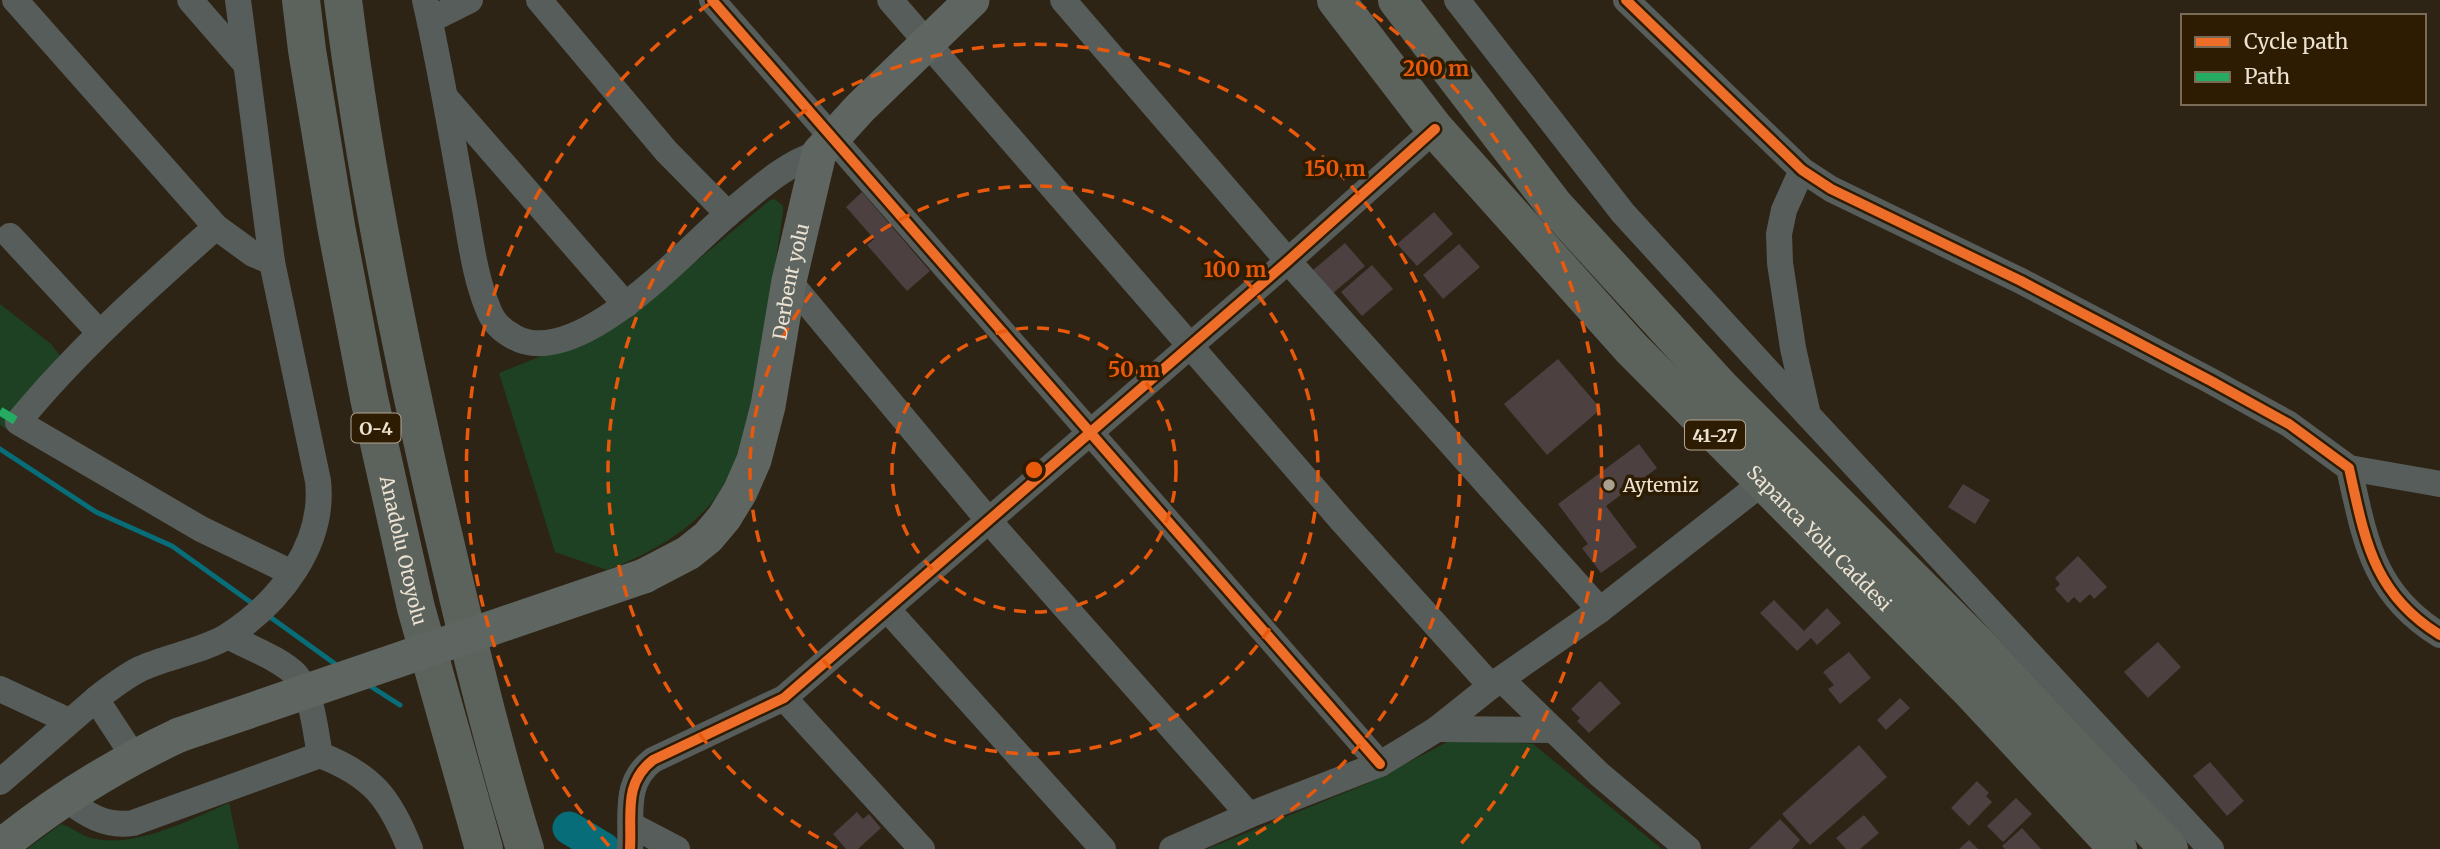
<svg xmlns="http://www.w3.org/2000/svg" width="2440" height="849" font-family="Merriweather,serif">
<style>
.green{fill:#1d4122}
.lines{fill:none;stroke-linecap:round;stroke-linejoin:round}
.stream{stroke:#076d78;stroke-width:5}
.river{stroke:#076d78;stroke-width:33}
.building{fill:#4c4040}
.minor{stroke:#575d5a;stroke-width:26}
.major{stroke:#5f6661;stroke-width:35}
.highway{stroke:#5c625c;stroke-width:38}
.major-bridge{stroke:#5f6661;stroke-width:35}
.quiet{stroke:#26ab63;stroke-width:9;stroke-dasharray:18 9;stroke-linecap:butt}
.cycleway-casing{stroke:#2d1c02;stroke-width:15}
.cycleway{stroke:#ee6e29;stroke-width:10}
.ring{fill:none;stroke:#e8590c;stroke-width:3.5;stroke-dasharray:12 9}
.poi-dot{fill:#a9a090;stroke:#2d1c02;stroke-width:2.5}
.labels{text-anchor:middle;dominant-baseline:central;stroke-width:7;stroke-linejoin:round;paint-order:stroke}
.shield{fill:#2d1c02;stroke:#b3a794;stroke-width:2}
.shield-label{font-size:18px;font-weight:bold;fill:#ece2d2}
.street-label{font-size:19px;fill:#ece2d2;stroke:#2d1c02}
.poi-label{font-size:19px;fill:#ece2d2;stroke:#2d1c02;text-anchor:start}
.centre{fill:#e8590c;stroke:#2d1c02;stroke-width:3.5}
.ring-label{font-size:21px;text-anchor:middle;font-weight:bold;fill:#e8590c;stroke:#2d1c02;stroke-width:7;stroke-linejoin:round;paint-order:stroke}
</style>
<rect width="100%" height="100%" fill="#2d2415"/>
<g class="green">
<path d="M 775,199 L 783,206 L 783,212 C 777,258 768,303 760,349 C 754,385 750,424 737,459 C 715,518 662,549 607,570 L 555,552 L 499,373 L 621,324 L 770,200 Z"/>
<path d="M 0,304 L 51,344 L 61,357 L 18,422 L 7,430 L 0,425 Z"/>
<path d="M 1455,738 L 1533,744 L 1662,849 L 1207,849 L 1371,782 Z"/>
<path d="M 229,803 L 239,849 L 27,849 L 61,824 C 72,827 80,835 91,838 C 135,849 189,820 229,803 Z"/>
</g>
<g class="lines">
<g class="stream">
<path d="M 0,449 L 96,512 L 172,546 L 256,606"/>
<path d="M 266,614 L 338,666"/>
<path d="M 367,684 L 400,705"/>
</g>
<path class="river" d="M 569,828 L 604,849"/>
</g>
<g class="building">
<path d="M 862,192 L 930,271 L 907,291 L 867,245 L 874,239 L 846,207 Z"/>
<path d="M 1434,212 L 1453,234 L 1417,266 L 1397,244 Z"/>
<path d="M 1345,243 L 1365,266 L 1332,294 L 1312,271 Z"/>
<path d="M 1459,244 L 1480,267 L 1443,299 L 1423,275 Z"/>
<path d="M 1372,265 L 1393,289 L 1362,316 L 1341,292 Z"/>
<path d="M 1558,359 L 1601,409 L 1547,455 L 1504,404 Z"/>
<path d="M 1639,444 L 1657,468 L 1606,506 L 1637,547 L 1601,573 L 1582,548 L 1588,544 L 1558,504 Z"/>
<path d="M 1963,484 L 1990,500 L 1975,524 L 1948,507 Z"/>
<path d="M 2078,556 L 2107,587 L 2094,599 L 2090,594 L 2080,603 L 2074,597 L 2068,603 L 2055,589 L 2060,584 L 2055,578 Z"/>
<path d="M 1774,600 L 1804,631 L 1827,608 L 1841,623 L 1817,645 L 1811,638 L 1797,651 L 1760,613 Z"/>
<path d="M 2158,642 L 2181,667 L 2148,698 L 2124,672 Z"/>
<path d="M 1849,652 L 1871,678 L 1840,704 L 1828,689 L 1834,685 L 1823,672 Z"/>
<path d="M 1600,681 L 1621,703 L 1589,733 L 1577,721 L 1580,718 L 1571,709 Z"/>
<path d="M 1900,698 L 1910,708 L 1886,730 L 1877,720 Z"/>
<path d="M 1859,745 L 1887,777 L 1810,845 L 1782,814 Z"/>
<path d="M 2210,762 L 2244,801 L 2227,816 L 2193,776 Z"/>
<path d="M 1977,781 L 1989,793 L 1986,796 L 1992,802 L 1969,826 L 1951,808 Z"/>
<path d="M 2016,798 L 2032,814 L 2003,842 L 1987,826 Z"/>
<path d="M 857,812 L 863,819 L 869,814 L 881,828 L 858,849 L 846,849 L 833,834 Z"/>
<path d="M 1864,815 L 1879,833 L 1860,849 L 1846,849 L 1836,838 Z"/>
<path d="M 1780,819 L 1800,840 L 1792,849 L 1749,849 Z"/>
<path d="M 2022,828 L 2041,849 L 2005,849 L 2002,846 Z"/>
<path d="M 1969,840 L 1978,849 L 1959,849 Z"/>
</g>
<g class="lines">
<g class="minor">
<path d="M 15,0 L 216,227 L 253,254 L 272,262"/>
<path d="M 190,0 L 244,62"/>
<path d="M 425,0 C 440,65 451,132 463,198 C 470,235 474,276 489,311 C 494,323 502,331 514,337 C 577,372 683,252 728,214 C 756,191 784,164 819,153"/>
<path d="M 539,0 L 666,151 L 728,214"/>
<path d="M 712,0 L 1380,764"/>
<path d="M 890,0 L 1343,522 L 1491,686"/>
<path d="M 1063,0 L 1288,261 L 1600,610"/>
<path d="M 1457,0 L 1623,213 L 1807,414"/>
<path d="M 1626,0 L 1802,170 L 1831,189 L 2021,281 L 2211,381 L 2289,424 L 2349,468 C 2365,540 2373,594 2440,635"/>
<path d="M 430,20 L 470,0"/>
<path d="M 445,97 L 626,305"/>
<path d="M 1802,170 L 1784,210 L 1779,234 L 1780,263 L 1793,348 L 1808,415 L 2211,849"/>
<path d="M 216,227 C 146,289 77,350 18,422 L 201,529 L 292,573"/>
<path d="M 10,236 L 99,332"/>
<path d="M 789,281 L 989,521 L 1249,815"/>
<path d="M 2349,468 L 2440,484"/>
<path d="M 887,609 L 1103,849"/>
<path d="M 228,636 C 248,647 281,659 296,675 C 313,695 315,730 320,755"/>
<path d="M 1501,679 L 1599,774 L 1688,849"/>
<path d="M 0,689 L 69,721"/>
<path d="M 784,698 L 922,849"/>
<path d="M 1437,729 L 1553,730"/>
<path d="M 134,757 L 96,699 C 110,688 124,677 140,669 C 165,657 207,650 229,635 C 280,602 325,544 318,481 L 272,262 L 238,0"/>
<path d="M 0,782 L 96,699"/>
<path d="M 65,798 C 86,815 106,827 133,823 L 320,755 C 372,775 390,798 410,849"/>
<path d="M 631,825 L 677,849"/>
<path d="M 630,849 C 632,814 623,783 653,760 L 784,698 L 1288,261 L 1435,129"/>
<path d="M 1172,849 L 1249,815 L 1380,764 L 1408,747 L 1437,729 L 1491,686 L 1600,610 L 1762,483"/>
</g>
<g class="major">
<path id="s1" d="M 644,576 L 688,553 L 708,537 L 724,518 L 740,492 L 754,460 L 768,406 L 789,281 L 819,153 L 860,108 L 972,0"/>
<path d="M 0,847 C 55,802 115,765 179,735"/>
</g>
<g class="highway">
<path id="s2" d="M 301,0 L 307,50 L 336,226 L 369,398 L 416,608 L 484,849"/>
<path d="M 343,0 C 365,173 400,345 439,516 C 465,627 491,740 525,849"/>
<path id="s3" d="M 1336,0 L 1435,129 L 1631,348 L 1970,690 L 2118,849"/>
<path d="M 1397,0 L 1554,205 L 1722,389 L 1977,644 L 2169,849"/>
</g>
<path class="major-bridge" d="M 179,735 L 644,576"/>
<path class="quiet" d="M 0,411 L 18,422"/>
<g class="cycleway-casing">
<g id="cycleway">
<path d="M 712,0 L 1380,764"/>
<path d="M 1626,0 L 1802,170 L 1831,189 L 2021,281 L 2211,381 L 2289,424 L 2349,468 C 2365,540 2373,594 2440,635"/>
<path d="M 630,849 C 632,814 623,783 653,760 L 784,698 L 1288,261 L 1435,129"/>
</g>
</g>
<use href="#cycleway" class="cycleway"/>
</g>
<g class="ring">
<circle cx="1034" cy="470" r="142"/>
<circle cx="1034" cy="470" r="284"/>
<path d="M837 848A426 426 0 1 1 1231 848"/>
<path d="M609 846A568 568 0 0 1 712 2M1356 2A568 568 0 0 1 1459 846"/>
</g>
<circle class="poi-dot" cx="1609" cy="485" r="7"/>
<g class="labels">
<g class="shield">
<rect x="351.5" y="413.5" width="49" height="29" rx="5"/>
<rect x="1685" y="420.5" width="60" height="29" rx="5"/>
</g>
<g class="shield-label">
<text x="376" y="428">O-4</text>
<text x="1715" y="435">41-27</text>
</g>
<g class="street-label">
<text stroke="none"><textPath href="#s1" startOffset="348">Derbent yolu</textPath></text>
<text stroke="none"><textPath href="#s3" startOffset="724">Sapanca Yolu Caddesi</textPath></text>
<text stroke="none"><textPath href="#s2" startOffset="560">Anadolu Otoyolu</textPath></text>
</g>
<g class="poi-label">
<text x="1623" y="485">Aytemiz</text>
</g>
</g>
<circle cx="1034" cy="470" r="10" class="centre"/>
<g class="ring-label">
<text x="1436" y="76">200 m</text>
<text x="1335" y="176">150 m</text>
<text x="1235" y="277">100 m</text>
<text x="1134" y="377">50 m</text>
</g>
<rect x="2181" y="14" width="245" height="91" fill="#2d1c02" stroke="#796b55" stroke-width="2"/>
<rect x="2195" y="37" width="35" height="10" fill="#ee6e29" stroke="#796b55" stroke-width="2"/>
<text x="2244" y="49" font-size="21" fill="#ece2d2">Cycle path</text>
<rect x="2195" y="72" width="35" height="10" fill="#26ab63" stroke="#796b55" stroke-width="2"/>
<text x="2244" y="84" font-size="21" fill="#ece2d2">Path</text>
</svg>
